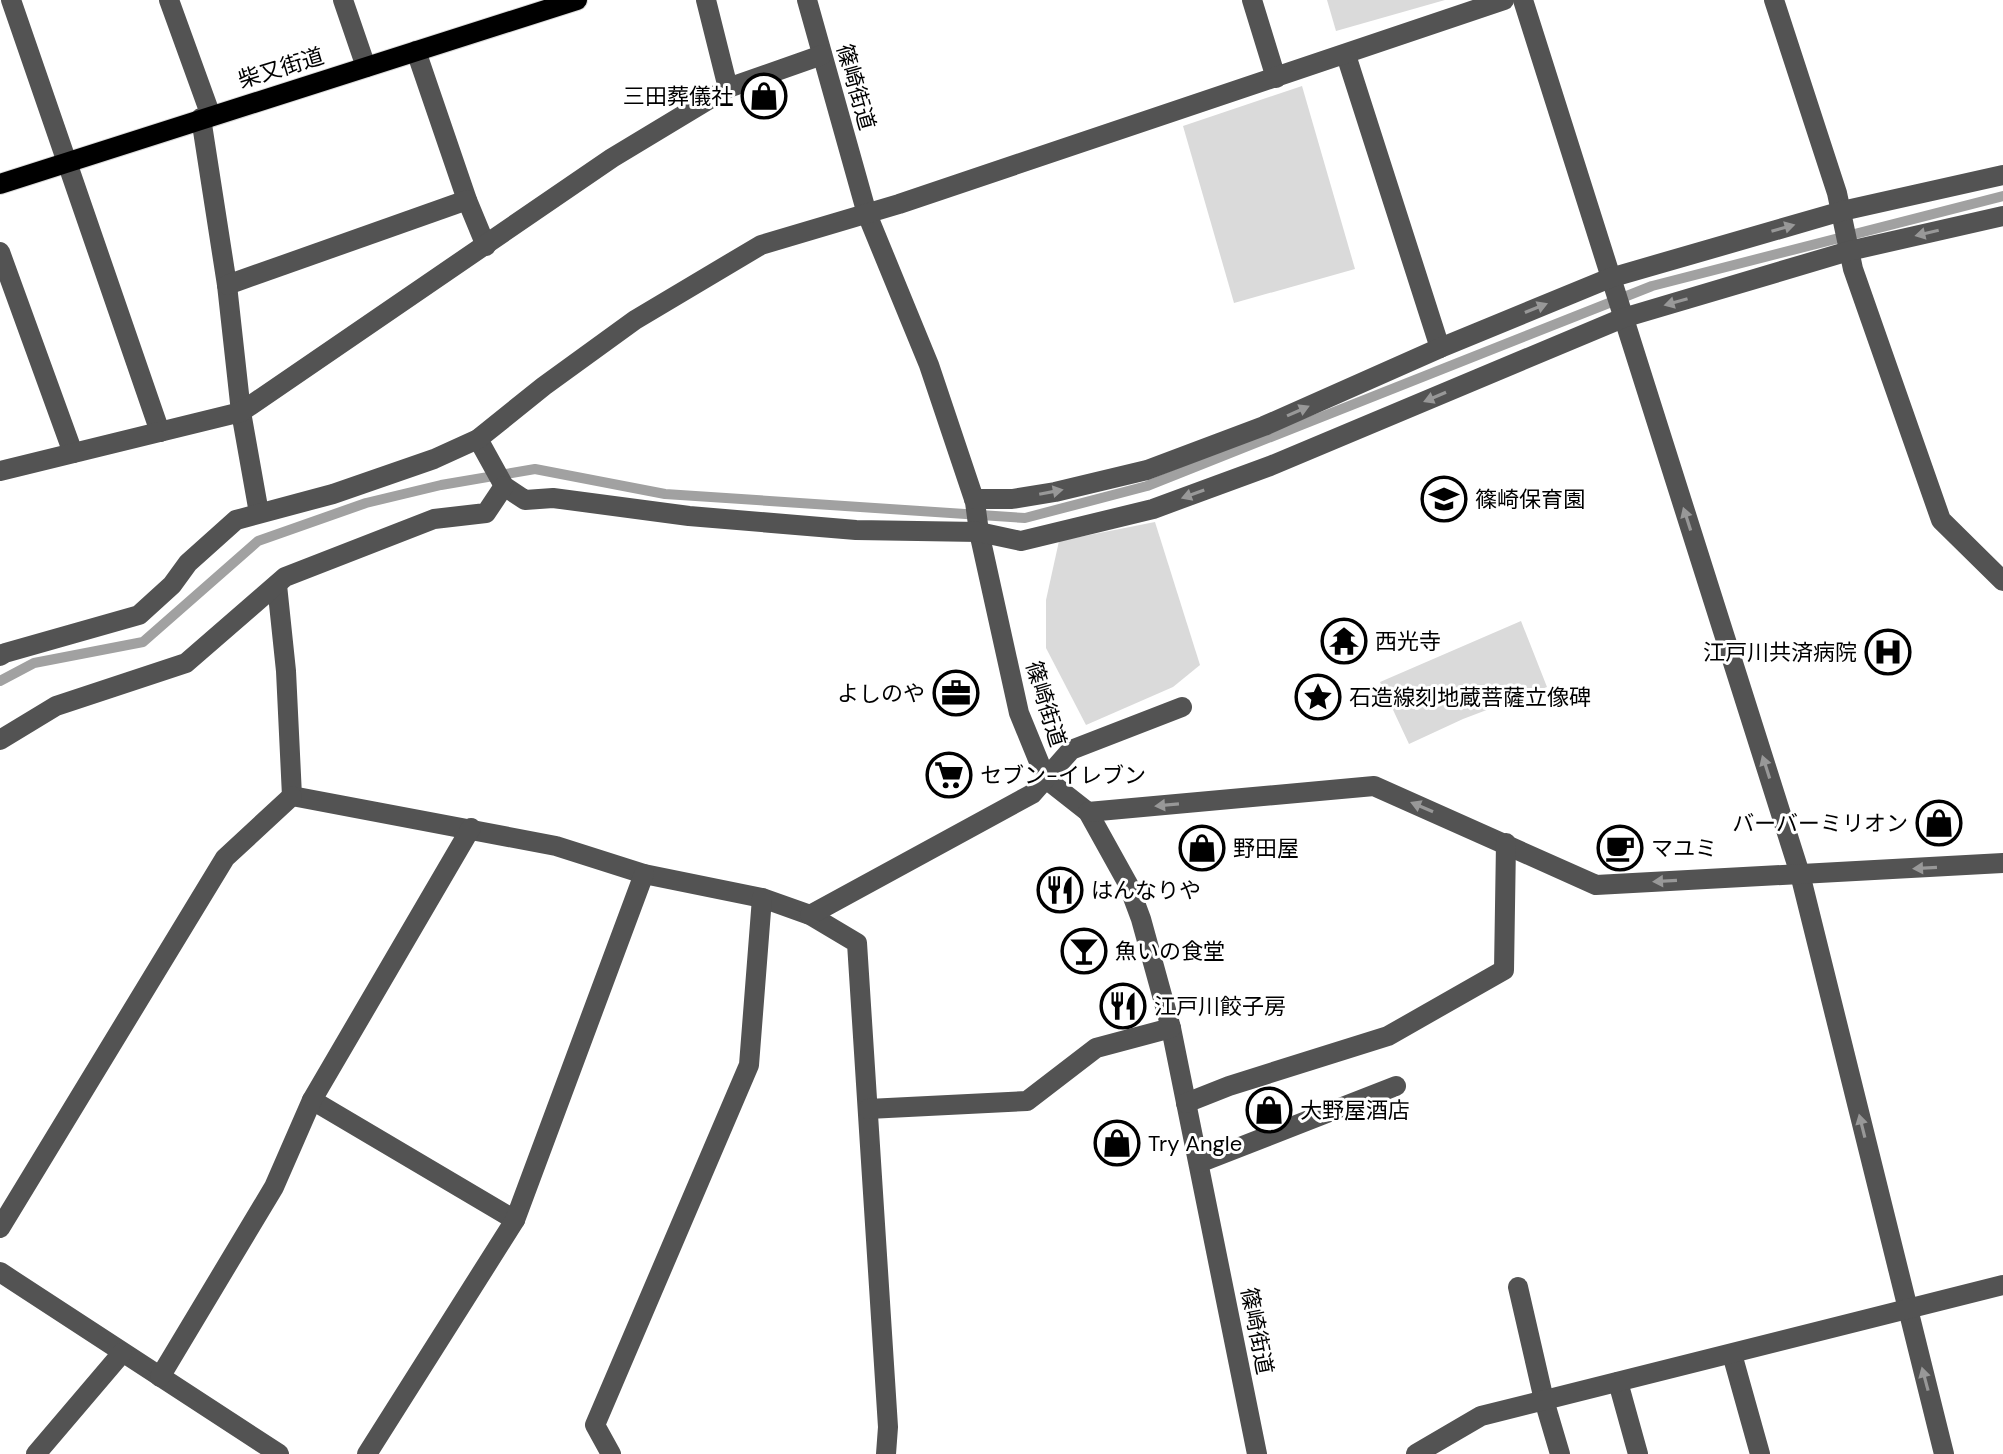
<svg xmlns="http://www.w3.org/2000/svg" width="2003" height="1454" font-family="'DM Sans','Noto Sans JP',sans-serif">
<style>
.green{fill:#dadada}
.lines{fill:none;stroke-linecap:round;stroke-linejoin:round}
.stream{stroke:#a1a1a1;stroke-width:10}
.major-casing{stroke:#dbdbdb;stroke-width:22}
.minor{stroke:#535353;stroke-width:20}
.major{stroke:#000;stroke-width:20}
.oneway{fill:#989898}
.labels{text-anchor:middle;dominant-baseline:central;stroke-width:6;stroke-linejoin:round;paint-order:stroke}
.street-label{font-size:22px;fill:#000;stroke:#fff}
.poi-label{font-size:22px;fill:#000;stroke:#fff;text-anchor:start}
</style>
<rect width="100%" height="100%" fill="#fff"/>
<g class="green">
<path d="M 1327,0 L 1445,0 L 1336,31 Z"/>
<path d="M 1302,86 L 1355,269 L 1234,303 L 1183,126 Z"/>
<path d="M 1155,522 L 1200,665 L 1173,687 L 1086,725 L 1046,648 L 1046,600 L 1059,541 Z"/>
<path d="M 1521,621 L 1547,687 L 1463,719 L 1409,744 L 1380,682 Z"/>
</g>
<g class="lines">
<path class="stream" d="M 0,681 L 34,663 L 143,642 L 258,541 L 366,503 L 441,485 L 535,469 L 665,494 L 1025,518 L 1147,486 L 1652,286 L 2003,196"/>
<g class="major-casing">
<path id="major" d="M 0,184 L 577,0"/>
</g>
<g class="minor">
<path d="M 11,0 L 160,432"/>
<path d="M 169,0 L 211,116"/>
<path d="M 343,0 L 366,67"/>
<path d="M 807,0 L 867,214 L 929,365 L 975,502 L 979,532 L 1019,713 L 1046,779 L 1088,812 L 1128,884 L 1141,919 L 1171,1028 L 1257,1454"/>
<path d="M 1252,0 L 1276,78"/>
<path d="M 1523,0 L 1800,874 L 1944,1454"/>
<path d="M 1774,0 L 1837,193 L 1853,269 L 1941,520 L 2003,581"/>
<path d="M 416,51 L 467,200 L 486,246"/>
<path d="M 1346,55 L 1440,348"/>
<path d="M 728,88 L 822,55"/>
<path d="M 201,118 L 227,285 L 241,412 L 259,513"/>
<path d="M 0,252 L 73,453"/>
<path d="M 227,285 L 467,200"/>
<path d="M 478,439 L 504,486 L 525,500 L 553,498 L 689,516 L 856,530 L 979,532 L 1021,541 L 1153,509 L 1270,466 L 1623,318 L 1849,251 L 2003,216"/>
<path d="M 0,471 L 241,412 L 612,158 L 728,88 L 706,0"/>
<path d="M 974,499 L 1012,499 L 1055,492 L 1147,470 L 1264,426 L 1440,348 L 1610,278 L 1842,211 L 2003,175"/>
<path d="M 277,585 L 286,671 L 292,796 L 556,846 L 644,874 L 762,898 L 810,915 L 857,943 L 888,1427 L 886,1454"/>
<path d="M 0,656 L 5,653 L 139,615 L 172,585 L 188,563 L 236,520 L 333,494 L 434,459 L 478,439 L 544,386 L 635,320 L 761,245 L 899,204 L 1504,0"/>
<path d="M 0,740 L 56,706 L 186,663 L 285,577 L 434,519 L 486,513 L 504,486"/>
<path d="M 1088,812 L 1374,786 L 1596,885 L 2003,863"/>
<path d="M 810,915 L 1032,794 L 1071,750 L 1182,707"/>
<path d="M 312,1100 L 515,1220"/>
<path d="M 1186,1103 L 1229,1086 L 1388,1036 L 1504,970 L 1506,843"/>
<path d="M 868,1109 L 1027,1101 L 1096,1048 L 1171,1028"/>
<path d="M 1199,1163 L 1396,1086"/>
<path d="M 0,1228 L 225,858 L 292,796"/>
<path d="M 0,1272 L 279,1454"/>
<path d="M 1518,1287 L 1544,1400 L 1560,1454"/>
<path d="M 1732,1354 L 1760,1454"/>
<path d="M 160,1377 L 274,1187 L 312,1100 L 471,828"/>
<path d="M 1618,1382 L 1638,1454"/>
<path d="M 36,1454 L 122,1353"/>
<path d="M 367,1454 L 515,1220 L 644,874"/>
<path d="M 611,1454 L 595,1425 L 749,1065 L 762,898"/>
<path d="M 1416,1454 L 1481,1416 L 2003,1285"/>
</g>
<use href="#major" class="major"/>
</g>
<defs><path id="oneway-solid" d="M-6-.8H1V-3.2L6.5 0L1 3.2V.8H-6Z" transform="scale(2)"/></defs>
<g class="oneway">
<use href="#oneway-solid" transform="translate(1783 228) rotate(-16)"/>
<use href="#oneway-solid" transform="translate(1927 233) rotate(167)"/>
<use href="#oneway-solid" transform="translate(1676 302) rotate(164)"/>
<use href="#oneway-solid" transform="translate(1536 308) rotate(-22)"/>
<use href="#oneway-solid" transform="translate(1435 397) rotate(157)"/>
<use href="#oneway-solid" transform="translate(1298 411) rotate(-24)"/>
<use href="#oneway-solid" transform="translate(1051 492) rotate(-11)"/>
<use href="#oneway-solid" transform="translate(1193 494) rotate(160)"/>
<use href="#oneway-solid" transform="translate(1687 519) rotate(-108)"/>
<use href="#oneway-solid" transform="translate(1766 767) rotate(-108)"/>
<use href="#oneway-solid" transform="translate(1167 805) rotate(175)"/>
<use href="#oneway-solid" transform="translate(1422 807) rotate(-157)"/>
<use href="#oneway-solid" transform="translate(1925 868) rotate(177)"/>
<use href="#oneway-solid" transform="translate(1665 881) rotate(177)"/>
<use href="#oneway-solid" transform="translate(1862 1126) rotate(-104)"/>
<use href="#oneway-solid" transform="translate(1925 1379) rotate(-105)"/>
</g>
<defs>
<g id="shop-ring" transform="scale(2.3)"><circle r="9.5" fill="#fff" stroke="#000" stroke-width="1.5"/><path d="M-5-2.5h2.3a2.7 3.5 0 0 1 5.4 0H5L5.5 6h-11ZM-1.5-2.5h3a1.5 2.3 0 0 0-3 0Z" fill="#000"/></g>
<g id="school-ring" transform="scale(2.3)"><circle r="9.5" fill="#fff" stroke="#000" stroke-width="1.5"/><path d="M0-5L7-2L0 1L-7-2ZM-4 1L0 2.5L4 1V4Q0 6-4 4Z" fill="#000"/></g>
<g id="temple-ring" transform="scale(2.3)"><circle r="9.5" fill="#fff" stroke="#000" stroke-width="1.5"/><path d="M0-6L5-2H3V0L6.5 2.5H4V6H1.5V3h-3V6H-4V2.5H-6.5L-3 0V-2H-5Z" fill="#000"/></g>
<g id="hospital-ring" transform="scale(2.3)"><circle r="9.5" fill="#fff" stroke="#000" stroke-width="1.5"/><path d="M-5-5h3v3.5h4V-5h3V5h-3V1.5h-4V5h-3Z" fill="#000"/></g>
<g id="office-ring" transform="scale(2.3)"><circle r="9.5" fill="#fff" stroke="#000" stroke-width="1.5"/><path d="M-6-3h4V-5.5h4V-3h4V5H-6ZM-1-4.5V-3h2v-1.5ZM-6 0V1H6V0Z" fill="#000"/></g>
<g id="sight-ring" transform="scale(2.3)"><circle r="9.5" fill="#fff" stroke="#000" stroke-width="1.5"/><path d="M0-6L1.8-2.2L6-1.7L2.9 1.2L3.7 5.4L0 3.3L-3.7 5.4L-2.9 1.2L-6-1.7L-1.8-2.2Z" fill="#000"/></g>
<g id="supermarket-ring" transform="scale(2.3)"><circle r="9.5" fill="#fff" stroke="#000" stroke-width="1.5"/><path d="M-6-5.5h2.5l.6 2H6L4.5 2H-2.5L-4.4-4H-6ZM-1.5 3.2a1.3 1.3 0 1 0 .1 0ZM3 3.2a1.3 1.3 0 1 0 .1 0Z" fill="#000"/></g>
<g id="cafe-ring" transform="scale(2.3)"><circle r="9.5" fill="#fff" stroke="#000" stroke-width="1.5"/><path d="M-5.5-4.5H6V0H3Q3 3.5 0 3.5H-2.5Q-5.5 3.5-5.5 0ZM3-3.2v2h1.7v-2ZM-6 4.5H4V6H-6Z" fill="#000"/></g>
<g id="restaurant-ring" transform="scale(2.3)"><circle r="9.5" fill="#fff" stroke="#000" stroke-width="1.5"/><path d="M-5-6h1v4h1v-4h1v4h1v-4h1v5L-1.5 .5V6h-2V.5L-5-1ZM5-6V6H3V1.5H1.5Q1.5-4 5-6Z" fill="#000"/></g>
<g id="bar-ring" transform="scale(2.3)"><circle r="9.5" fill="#fff" stroke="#000" stroke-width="1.5"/><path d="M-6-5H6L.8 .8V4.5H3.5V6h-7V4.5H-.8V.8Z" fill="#000"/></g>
</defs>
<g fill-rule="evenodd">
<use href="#shop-ring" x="764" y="96"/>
<use href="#school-ring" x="1444" y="499"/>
<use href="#temple-ring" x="1344" y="641"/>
<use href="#hospital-ring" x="1888" y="652"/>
<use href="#office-ring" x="956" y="693"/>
<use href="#sight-ring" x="1318" y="697"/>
<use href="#supermarket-ring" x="949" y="775"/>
<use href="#shop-ring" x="1939" y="823"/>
<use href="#shop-ring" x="1202" y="848"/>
<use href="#cafe-ring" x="1620" y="848"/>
<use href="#restaurant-ring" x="1060" y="890"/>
<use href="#bar-ring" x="1084" y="951"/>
<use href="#restaurant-ring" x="1123" y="1006"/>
<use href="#shop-ring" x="1269" y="1110"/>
<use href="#shop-ring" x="1117" y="1143"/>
</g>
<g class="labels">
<g class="street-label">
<text transform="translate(281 68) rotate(-17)">柴又街道</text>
<text transform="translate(856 87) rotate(74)">篠崎街道</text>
<text transform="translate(1046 704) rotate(73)">篠崎街道</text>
<text transform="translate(1257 1331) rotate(79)">篠崎街道</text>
</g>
<g class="poi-label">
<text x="733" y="96" text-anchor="end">三田葬儀社</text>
<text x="1475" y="499">篠崎保育園</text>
<text x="1375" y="641">西光寺</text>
<text x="1857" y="652" text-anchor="end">江戸川共済病院</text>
<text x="925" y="693" text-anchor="end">よしのや</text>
<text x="1349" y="697">石造線刻地蔵菩薩立像碑</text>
<text x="980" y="775">セブン-イレブン</text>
<text x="1908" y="823" text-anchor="end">バーバーミリオン</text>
<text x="1233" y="848">野田屋</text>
<text x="1651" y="848">マユミ</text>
<text x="1091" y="890">はんなりや</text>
<text x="1115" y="951">魚いの食堂</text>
<text x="1154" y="1006">江戸川餃子房</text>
<text x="1300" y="1110">大野屋酒店</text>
<text x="1148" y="1143">Try Angle</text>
</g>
</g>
</svg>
